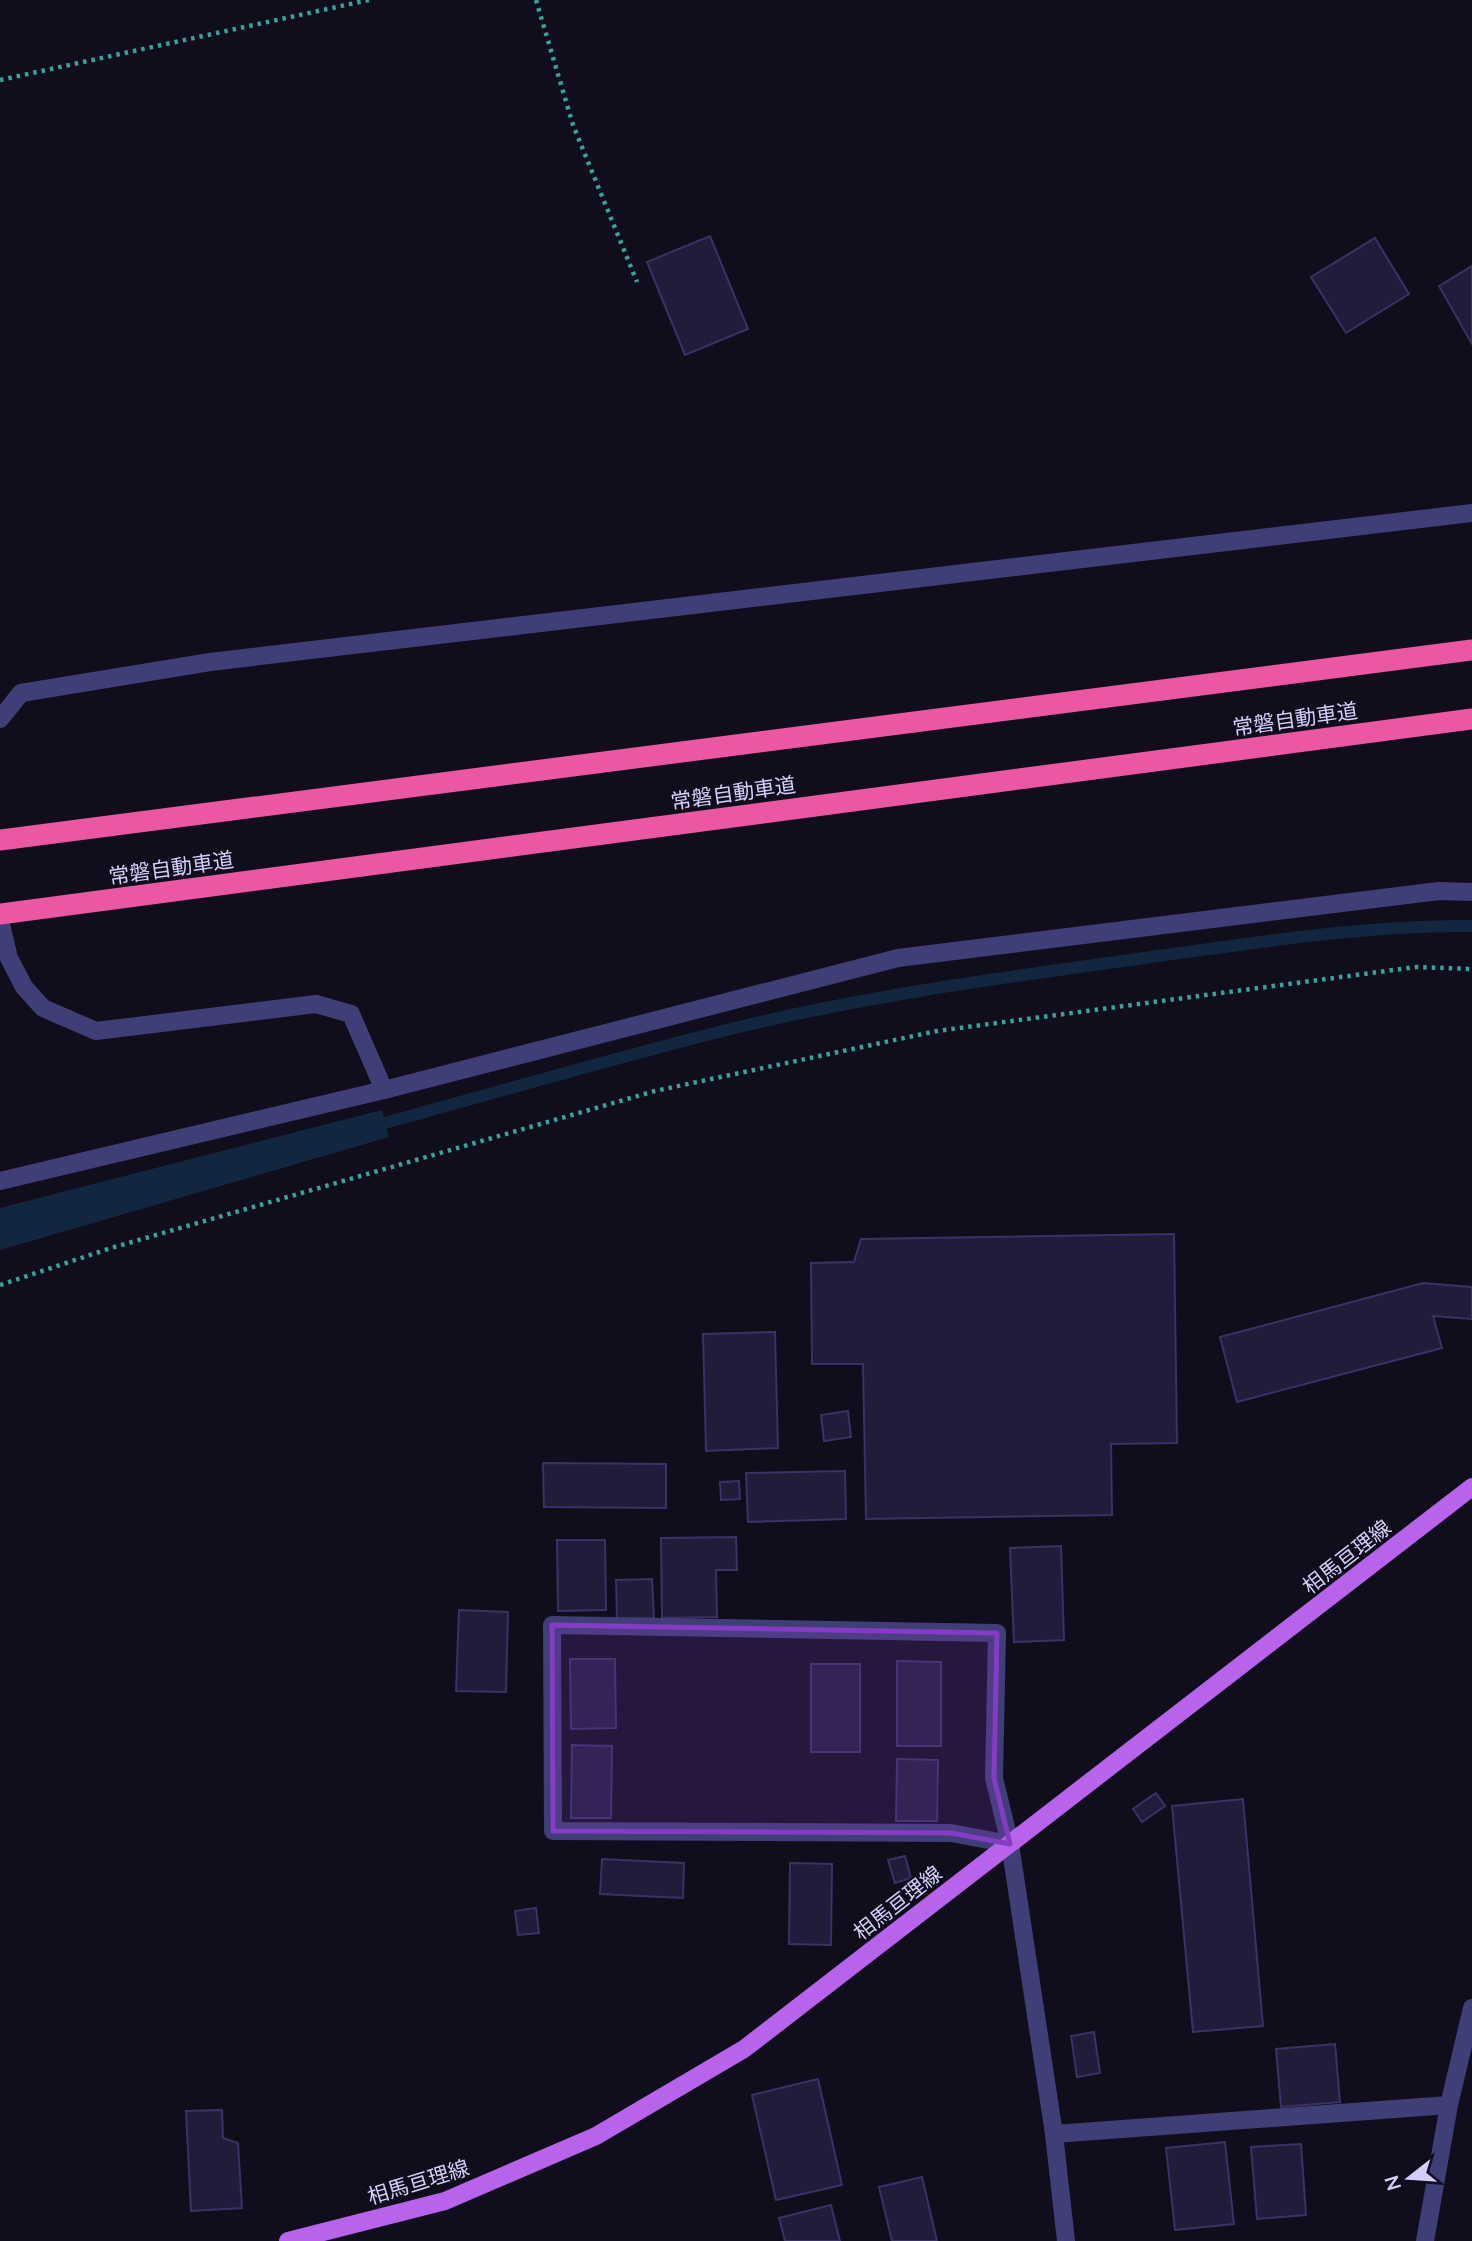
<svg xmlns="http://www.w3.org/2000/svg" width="1472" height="2241" font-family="Lato,'Noto Sans JP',sans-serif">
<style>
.water{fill:#132640}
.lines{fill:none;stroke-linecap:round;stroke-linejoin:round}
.stream{stroke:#132640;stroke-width:12}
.building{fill:#221c3b;stroke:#3a3164;stroke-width:2}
.path{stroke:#3ba19a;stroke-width:4.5;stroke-dasharray:3.5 5;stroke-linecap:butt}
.minor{stroke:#403e76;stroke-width:18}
.major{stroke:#b763ec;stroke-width:18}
.highway{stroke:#eb58a1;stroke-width:21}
.marked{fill:#843cc5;fill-opacity:0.2;stroke:#843cc5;stroke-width:5;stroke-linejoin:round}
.labels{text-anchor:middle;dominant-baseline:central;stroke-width:5;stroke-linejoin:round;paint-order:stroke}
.street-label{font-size:21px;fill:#d3cff9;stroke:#100e1c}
</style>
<rect width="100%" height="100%" fill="#100e1c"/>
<path class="water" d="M 382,1110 L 389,1137 L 0,1250 L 0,1208 Z"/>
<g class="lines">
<path class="stream" d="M 370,1127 C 492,1094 613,1058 735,1028 C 874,994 1016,976 1158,956 C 1262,942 1367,925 1472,926"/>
</g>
<g class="building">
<path d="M 710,236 L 748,329 L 685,355 L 647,262 Z"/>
<path d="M 1375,238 L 1409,294 L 1346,333 L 1311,277 Z"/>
<path d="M 1472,266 L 1472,344 L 1439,286 Z"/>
<path d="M 1174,1234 L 1177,1443 L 1111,1444 L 1112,1515 L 866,1519 L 863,1364 L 812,1364 L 811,1263 L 854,1262 L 861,1239 Z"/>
<path d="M 1423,1283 L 1472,1287 L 1472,1319 L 1433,1316 L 1442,1348 L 1237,1402 L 1220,1337 Z"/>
<path d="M 775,1332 L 778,1448 L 706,1451 L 703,1334 Z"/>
<path d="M 848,1411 L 851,1437 L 824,1441 L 821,1415 Z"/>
<path d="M 543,1463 L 666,1464 L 666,1508 L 544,1507 Z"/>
<path d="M 845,1471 L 846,1519 L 748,1522 L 746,1473 Z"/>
<path d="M 739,1481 L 740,1499 L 721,1500 L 720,1482 Z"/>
<path d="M 736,1537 L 737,1570 L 716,1570 L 717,1617 L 662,1618 L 661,1538 Z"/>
<path d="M 557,1540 L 605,1540 L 606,1610 L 558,1611 Z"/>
<path d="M 1061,1546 L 1064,1640 L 1014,1642 L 1010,1548 Z"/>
<path d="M 652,1579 L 654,1618 L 617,1619 L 616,1580 Z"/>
<path d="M 459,1610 L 508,1612 L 506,1692 L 456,1691 Z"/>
<path d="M 570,1659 L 615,1659 L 616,1728 L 571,1729 Z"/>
<path d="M 897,1661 L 941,1662 L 941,1746 L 897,1746 Z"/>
<rect x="811" y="1664" width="49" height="88"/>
<path d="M 572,1745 L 612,1746 L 611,1818 L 571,1818 Z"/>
<path d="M 897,1759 L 938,1760 L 937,1821 L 896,1821 Z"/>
<path d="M 1156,1793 L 1165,1806 L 1142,1822 L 1133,1809 Z"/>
<path d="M 1243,1799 L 1263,2026 L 1193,2032 L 1172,1806 Z"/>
<path d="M 905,1856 L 911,1878 L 895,1883 L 888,1860 Z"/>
<path d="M 602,1859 L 684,1863 L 683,1898 L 600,1894 Z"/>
<path d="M 790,1863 L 832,1864 L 831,1945 L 789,1944 Z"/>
<path d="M 536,1908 L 539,1933 L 518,1935 L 515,1911 Z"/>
<path d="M 1094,2032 L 1100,2073 L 1077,2077 L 1071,2036 Z"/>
<path d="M 1335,2044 L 1340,2102 L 1281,2107 L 1276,2049 Z"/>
<path d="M 818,2079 L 842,2185 L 776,2200 L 752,2095 Z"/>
<path d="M 222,2110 L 223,2138 L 238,2143 L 242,2208 L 191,2211 L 186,2111 Z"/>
<path d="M 1225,2142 L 1234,2224 L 1175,2230 L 1166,2148 Z"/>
<path d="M 1301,2144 L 1306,2215 L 1257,2219 L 1251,2147 Z"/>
<path d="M 922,2177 L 937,2241 L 892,2241 L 879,2187 Z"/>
<path d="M 831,2205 L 840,2241 L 785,2241 L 779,2218 Z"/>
</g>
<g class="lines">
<g class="path">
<path d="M 536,0 L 573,125 L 637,282"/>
<path d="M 0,80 L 369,0"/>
<path d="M 0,1285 L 111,1248 L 655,1091 L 937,1031 L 1416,967 L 1472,969"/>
</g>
<g class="minor">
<path d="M 0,719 L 21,693 L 210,662 L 1472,513"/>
<path d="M 0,920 L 9,958 L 24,987 L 43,1008 L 96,1031 L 316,1004 L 351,1014 L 384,1090"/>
<path d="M 0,1181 L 384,1090 L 898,958 L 1439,891 L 1472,892"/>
<path d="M 1010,1844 L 951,1833 L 553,1831 L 552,1625 L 997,1633 L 994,1778 L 1010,1844 L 1054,2134 L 1066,2241"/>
<path d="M 1054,2134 L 1449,2105"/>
<path d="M 1425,2241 L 1449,2105 L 1472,2008"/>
</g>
<path class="major" d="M 288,2241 L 445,2201 L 596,2136 L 744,2049 L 1472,1487"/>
<g class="highway">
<path d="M 0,840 L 1472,650"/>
<path d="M 0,914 L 1472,719"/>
</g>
</g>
<path class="marked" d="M 552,1625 L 997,1633 L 994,1778 L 1010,1844 L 951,1833 L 553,1831 Z"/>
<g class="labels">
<g class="street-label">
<text transform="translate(1295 718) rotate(-8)">常磐自動車道</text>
<text transform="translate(733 792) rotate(-8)">常磐自動車道</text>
<text transform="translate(171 867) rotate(-8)">常磐自動車道</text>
<text transform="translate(1346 1556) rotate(-38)">相馬亘理線</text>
<text transform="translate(897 1902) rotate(-38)">相馬亘理線</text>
<text transform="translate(418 2181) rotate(-17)">相馬亘理線</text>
</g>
</g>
<g transform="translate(1409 2178) rotate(253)" stroke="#100e1c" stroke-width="5" paint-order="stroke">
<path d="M0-5L12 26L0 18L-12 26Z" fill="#d3cff9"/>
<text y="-10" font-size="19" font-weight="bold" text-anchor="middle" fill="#d3cff9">N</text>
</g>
</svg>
